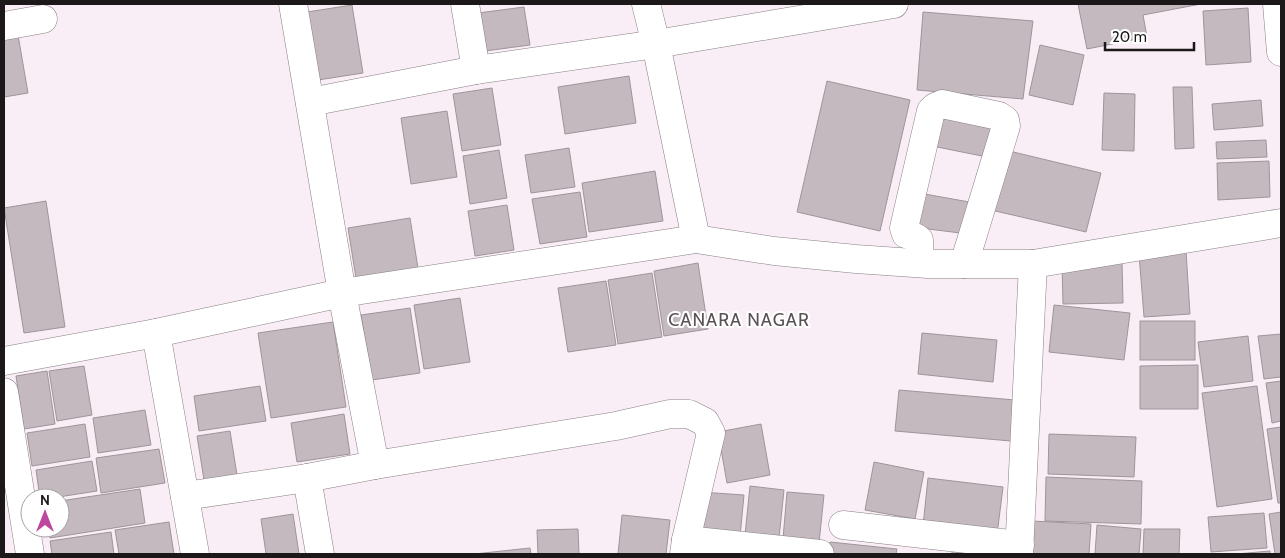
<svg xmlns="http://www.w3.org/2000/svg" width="1285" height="558" font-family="Cabin,sans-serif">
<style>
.building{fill:#c3b9bf;stroke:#9e959b}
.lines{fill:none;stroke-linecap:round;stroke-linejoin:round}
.minor-casing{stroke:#887f84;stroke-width:29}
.minor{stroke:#fff;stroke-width:28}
.labels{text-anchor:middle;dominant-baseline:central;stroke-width:4;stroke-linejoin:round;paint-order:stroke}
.neighbourhood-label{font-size:18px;letter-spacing:1px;fill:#5a5257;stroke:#fff}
</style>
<rect width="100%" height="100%" fill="#f9eef5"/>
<g class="building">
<path d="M 1078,4 L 1201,4 L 1143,15 L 1147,37 L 1087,49 Z"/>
<path d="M 352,5 L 363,73 L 318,80 L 307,12 Z"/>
<path d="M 524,7 L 530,45 L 485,51 L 478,13 Z"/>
<path d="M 1248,8 L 1251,62 L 1206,65 L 1203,11 Z"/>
<path d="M 923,12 L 1033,21 L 1023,99 L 917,90 Z"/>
<path d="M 18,35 L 28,93 L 4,97 L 4,38 Z"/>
<path d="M 1040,45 L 1084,55 L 1073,105 L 1029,95 Z"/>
<path d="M 629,76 L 636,123 L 565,134 L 558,87 Z"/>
<path d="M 827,81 L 910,100 L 880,231 L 797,212 Z"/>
<path d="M 1173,87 L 1192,87 L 1194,148 L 1175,149 Z"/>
<path d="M 492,88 L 501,145 L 462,151 L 453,94 Z"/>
<path d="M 1104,93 L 1135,94 L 1134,151 L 1102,150 Z"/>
<path d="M 1261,100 L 1263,126 L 1214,130 L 1212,104 Z"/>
<path d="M 447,111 L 457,177 L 411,184 L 401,118 Z"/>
<path d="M 939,112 L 999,125 L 992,158 L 932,146 Z"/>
<path d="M 1266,140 L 1267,157 L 1217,159 L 1216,142 Z"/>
<path d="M 569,148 L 575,187 L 531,193 L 525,155 Z"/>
<path d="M 499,150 L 507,198 L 470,204 L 463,156 Z"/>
<path d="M 1005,150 L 1101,173 L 1086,232 L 991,210 Z"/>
<path d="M 1269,161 L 1270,197 L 1218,200 L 1217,163 Z"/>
<path d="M 655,171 L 663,221 L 589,232 L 582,183 Z"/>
<path d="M 580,192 L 587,237 L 540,244 L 532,199 Z"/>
<path d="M 919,193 L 975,203 L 968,234 L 913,227 Z"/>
<path d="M 46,201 L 65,327 L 24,333 L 4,208 Z"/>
<path d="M 507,205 L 514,250 L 475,256 L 468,211 Z"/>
<path d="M 410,218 L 418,268 L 356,278 L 348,228 Z"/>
<path d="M 1186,251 L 1190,314 L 1144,317 L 1139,254 Z"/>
<path d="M 698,263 L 708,329 L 664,336 L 654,271 Z"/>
<path d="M 1122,263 L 1123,303 L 1063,304 L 1062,265 Z"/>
<path d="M 652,273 L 662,337 L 618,344 L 608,280 Z"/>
<path d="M 606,281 L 616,345 L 568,352 L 558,288 Z"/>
<path d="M 460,298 L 470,362 L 424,369 L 414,305 Z"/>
<path d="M 1054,305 L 1130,313 L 1124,360 L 1049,352 Z"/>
<path d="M 410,308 L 420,373 L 372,380 L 361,315 Z"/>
<rect x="1140" y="321" width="55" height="39"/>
<path d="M 333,322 L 346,407 L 271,418 L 258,333 Z"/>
<path d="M 922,333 L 997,340 L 993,382 L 918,374 Z"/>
<path d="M 1281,334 L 1281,377 L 1264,379 L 1258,336 Z"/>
<path d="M 1248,336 L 1253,381 L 1204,387 L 1198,342 Z"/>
<path d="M 1198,365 L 1198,409 L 1140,409 L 1140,366 Z"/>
<path d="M 84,366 L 92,415 L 57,421 L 49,371 Z"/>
<path d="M 47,371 L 55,424 L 24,429 L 16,376 Z"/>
<path d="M 1281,381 L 1281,421 L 1272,423 L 1266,383 Z"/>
<path d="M 260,386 L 266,421 L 199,431 L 194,396 Z"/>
<path d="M 1257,386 L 1272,499 L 1217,507 L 1202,393 Z"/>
<path d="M 899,390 L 1015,400 L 1011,441 L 895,431 Z"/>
<path d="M 145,410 L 151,445 L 98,453 L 93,418 Z"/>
<path d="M 344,414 L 350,454 L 297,462 L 291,423 Z"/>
<path d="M 85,424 L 90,457 L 32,466 L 27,433 Z"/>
<path d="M 761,424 L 770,475 L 727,483 L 718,432 Z"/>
<path d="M 1281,427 L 1281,503 L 1278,503 L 1267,429 Z"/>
<path d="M 230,431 L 237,475 L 204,480 L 197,436 Z"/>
<path d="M 1049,434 L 1136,437 L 1134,477 L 1048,474 Z"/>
<path d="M 159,449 L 165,483 L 101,493 L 96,458 Z"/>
<path d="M 92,461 L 97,491 L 52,498 L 40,498 L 36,470 Z"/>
<path d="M 874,462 L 924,472 L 915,519 L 865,510 Z"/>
<path d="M 1046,477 L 1142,481 L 1141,524 L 1045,521 Z"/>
<path d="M 928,478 L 1003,487 L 997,535 L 923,526 Z"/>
<path d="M 750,486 L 784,490 L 779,538 L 745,535 Z"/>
<path d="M 140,489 L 145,523 L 50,538 L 48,528 L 60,528 L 60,501 Z"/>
<path d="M 700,492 L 744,495 L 740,537 L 697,534 Z"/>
<path d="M 787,492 L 824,495 L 819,543 L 783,539 Z"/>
<path d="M 1281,512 L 1281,553 L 1275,554 L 1269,514 Z"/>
<path d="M 1264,513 L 1267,548 L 1211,552 L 1208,517 Z"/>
<path d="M 293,514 L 299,554 L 266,554 L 261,519 Z"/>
<path d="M 622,515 L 670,520 L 666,554 L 618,554 Z"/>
<path d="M 1032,521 L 1091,524 L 1089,554 L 1030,554 Z"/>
<path d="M 169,522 L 174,554 L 119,554 L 115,530 Z"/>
<path d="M 1097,525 L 1141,529 L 1139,554 L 1095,554 Z"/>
<path d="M 578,529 L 579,554 L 538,554 L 537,530 Z"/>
<path d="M 1144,529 L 1180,529 L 1179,554 L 1143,554 Z"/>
<path d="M 111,532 L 114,554 L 52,554 L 50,541 Z"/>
<path d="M 830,542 L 897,549 L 896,554 L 829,554 Z"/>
<path d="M 530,548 L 531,554 L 474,554 Z"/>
<path d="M 952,550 L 993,554 L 952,554 Z"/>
<path d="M 1270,551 L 1270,554 L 1236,554 Z"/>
</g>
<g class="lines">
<g class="minor-casing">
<g id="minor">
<path d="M 293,4 L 342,293 L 375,465"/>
<path d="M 465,4 L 476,70"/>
<path d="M 646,4 L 656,44 L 696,239"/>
<path d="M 1277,4 L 1281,52"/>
<path d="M 4,26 L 43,19"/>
<path d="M 310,102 L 476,70 L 656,44 L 894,4"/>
<path d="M 920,263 L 919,240 L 915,237 L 906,234 L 904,228 L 931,111 L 935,107 L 942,104 L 999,116 L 1005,120 L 1006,126 L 964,264"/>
<path d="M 156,333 L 195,554"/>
<path d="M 4,361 L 156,333 L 342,293 L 696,239 L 774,251 L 856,259 L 928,264 L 1033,264 L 1281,223"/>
<path d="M 4,392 L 30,554"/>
<path d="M 307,478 L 320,554"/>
<path d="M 185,496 L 307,478 L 375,465 L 616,426 L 670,414 L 689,414 L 705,422 L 711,433 L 686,540 L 684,554"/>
<path d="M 843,525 L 1020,545"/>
<path d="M 686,540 L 820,554"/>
<path d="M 1019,554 L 1033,264"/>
</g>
</g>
<use href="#minor" class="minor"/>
</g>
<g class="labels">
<g class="neighbourhood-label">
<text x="739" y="320">CANARA NAGAR</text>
</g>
</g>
<rect width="1285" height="558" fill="none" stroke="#1c181a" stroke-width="10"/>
<g transform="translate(45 513)"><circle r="24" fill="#ffffff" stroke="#a4a3a3"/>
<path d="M0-4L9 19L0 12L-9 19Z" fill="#bd479e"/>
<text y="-8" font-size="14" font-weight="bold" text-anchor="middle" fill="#1c181a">N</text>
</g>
<path d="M1105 42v8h89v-8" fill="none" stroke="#1c181a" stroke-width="2.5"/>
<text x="1112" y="42" font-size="15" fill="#1c181a" stroke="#ffffff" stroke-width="4" paint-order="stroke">20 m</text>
</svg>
